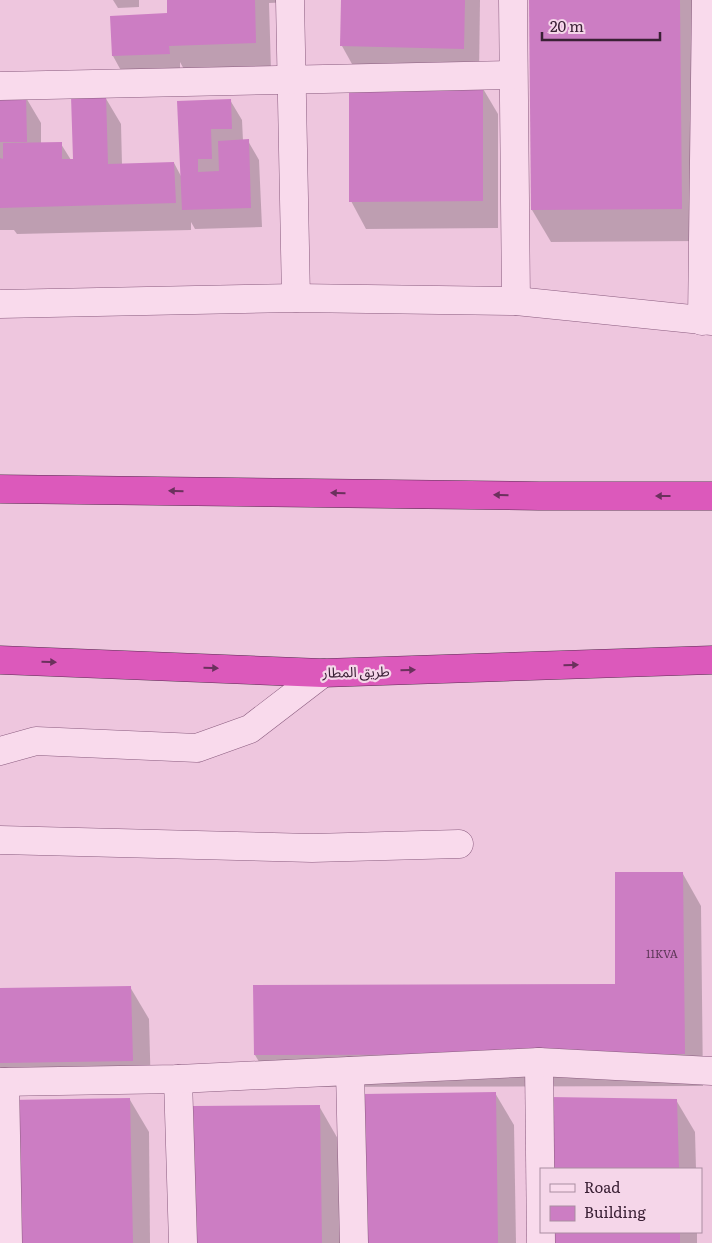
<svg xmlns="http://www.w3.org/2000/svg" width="712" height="1243" font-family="Literata,'Noto Sans Arabic',serif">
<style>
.shadow{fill:#0003}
.building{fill:#cc7dc3}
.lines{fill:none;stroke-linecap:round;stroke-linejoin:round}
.minor-casing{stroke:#8a5c7f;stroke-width:29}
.highway-casing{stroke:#583051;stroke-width:29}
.minor{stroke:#f9daec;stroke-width:28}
.highway{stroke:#dc59bb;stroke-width:28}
.oneway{fill:#6b315d}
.labels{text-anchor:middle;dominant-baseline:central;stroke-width:4.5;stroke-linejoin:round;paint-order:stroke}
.number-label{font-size:11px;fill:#5e3758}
.street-label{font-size:14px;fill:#3a2035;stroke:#f5d6e9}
</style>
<rect width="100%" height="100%" fill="#eec6de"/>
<g class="shadow">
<path d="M 113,0 L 139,0 L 139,7 L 118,8 Z"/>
<path d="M 169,0 L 294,0 L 294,2 L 269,3 L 271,70 L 186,73 L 180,62 L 180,74 L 124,76 L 113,56 L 111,17 L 169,19 Z"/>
<path d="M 342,0 L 480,0 L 479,75 L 357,73 L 342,46 Z"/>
<path d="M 530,0 L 697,0 L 700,241 L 551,242 L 532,210 Z"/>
<path d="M 482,87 L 498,114 L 498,228 L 366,229 L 351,201 Z"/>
<path d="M 0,96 L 25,96 L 41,123 L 41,144 L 61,144 L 71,160 L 74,160 L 105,97 L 121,124 L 122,165 L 174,163 L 182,178 L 178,102 L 230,100 L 242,120 L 243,141 L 248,141 L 259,160 L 262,227 L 195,229 L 191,222 L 191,230 L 17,234 L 14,230 L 0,230 Z"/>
<path d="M 683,874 L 701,906 L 703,1086 L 274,1087 L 255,1055 L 617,985 Z"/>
<path d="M 130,987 L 149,1019 L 151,1093 L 0,1096 L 0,989 Z"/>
<path d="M 495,1093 L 514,1125 L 516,1243 L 367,1243 Z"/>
<path d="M 130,1100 L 149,1132 L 150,1243 L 13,1243 Z"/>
<path d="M 676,1100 L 695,1132 L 696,1169 L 552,1169 Z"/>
<path d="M 319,1106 L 338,1139 L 340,1243 L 196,1243 Z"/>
<rect x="553" y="1232" width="144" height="11"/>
</g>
<g class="building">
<path d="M 167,0 L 255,0 L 256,43 L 169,46 L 170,54 L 112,56 L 110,16 L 167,13 Z"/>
<path d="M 341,0 L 465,0 L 464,49 L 340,46 Z"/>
<path d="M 529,0 L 680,0 L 682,209 L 531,210 Z"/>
<path d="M 483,85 L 483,201 L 349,202 L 349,86 Z"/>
<path d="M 0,95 L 26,95 L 27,142 L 0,142 Z"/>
<path d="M 106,95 L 108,164 L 174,162 L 176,203 L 0,208 L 0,158 L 3,159 L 3,143 L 62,142 L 62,159 L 73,159 L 71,96 Z"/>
<path d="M 231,99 L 232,129 L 211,129 L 212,159 L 198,159 L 198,172 L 219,171 L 218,141 L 249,139 L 251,208 L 182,210 L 177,101 Z"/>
<path d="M 615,872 L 683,872 L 685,1054 L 254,1055 L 253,985 L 615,984 Z"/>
<path d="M 131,986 L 133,1061 L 0,1063 L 0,988 Z"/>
<path d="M 496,1092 L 498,1243 L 366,1243 L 363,1094 Z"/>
<path d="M 550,1097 L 677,1099 L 679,1169 L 551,1169 Z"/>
<path d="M 130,1098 L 133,1243 L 12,1243 L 9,1100 Z"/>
<path d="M 320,1105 L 322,1243 L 195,1243 L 193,1106 Z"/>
<rect x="552" y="1232" width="128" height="11"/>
</g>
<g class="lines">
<g class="minor-casing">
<g id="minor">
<path d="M 290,0 L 296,298"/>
<path d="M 513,0 L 516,301"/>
<path d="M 0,86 L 513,75"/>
<path d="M 0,304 L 296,298 L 516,301 L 712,321"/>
<path d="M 702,321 L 706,0"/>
<path d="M 0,751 L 36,741 L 197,748 L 250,729 L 323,673"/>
<path d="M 0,840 L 312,848 L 459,844"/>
<path d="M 539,1062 L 541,1243"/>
<path d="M 350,1071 L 354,1243"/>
<path d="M 178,1079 L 183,1243"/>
<path d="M 0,1082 L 178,1079 L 539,1062 L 712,1071"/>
<path d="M 5,1082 L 8,1243"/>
</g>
</g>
<g class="highway-casing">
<g id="highway">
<path d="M 0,489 L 539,496 L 712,496"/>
<path d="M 0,660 L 323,673 L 712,660"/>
</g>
</g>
<use href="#minor" class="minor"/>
<use href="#highway" class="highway"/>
</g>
<defs><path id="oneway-solid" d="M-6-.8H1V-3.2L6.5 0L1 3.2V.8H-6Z" transform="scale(1.25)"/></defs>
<g class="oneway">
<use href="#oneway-solid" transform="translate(176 491) rotate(-179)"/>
<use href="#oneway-solid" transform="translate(338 493) rotate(-179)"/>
<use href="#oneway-solid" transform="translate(501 495) rotate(-179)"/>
<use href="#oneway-solid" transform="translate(663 496) rotate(180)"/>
<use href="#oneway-solid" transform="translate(49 662) rotate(2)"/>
<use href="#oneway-solid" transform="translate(571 665) rotate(-2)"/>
<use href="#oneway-solid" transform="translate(211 668) rotate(2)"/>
<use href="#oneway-solid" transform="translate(408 670) rotate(-2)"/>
</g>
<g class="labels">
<g class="number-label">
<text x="662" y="953">11KVA</text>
</g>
<g class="street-label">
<text transform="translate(356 671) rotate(-1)">طريق المطار</text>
</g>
</g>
<rect x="540" y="1168" width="162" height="65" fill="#f5d6e9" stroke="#aa8da1"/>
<rect x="550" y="1184" width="25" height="8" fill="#f9daec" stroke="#aa8da1"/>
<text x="584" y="1193" font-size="15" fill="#3a2035">Road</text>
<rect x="550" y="1206" width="25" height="15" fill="#cc7dc3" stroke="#aa8da1"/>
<text x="584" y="1218" font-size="15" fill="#3a2035">Building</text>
<path d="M542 32v8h118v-8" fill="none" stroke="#3a2035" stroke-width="2.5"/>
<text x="550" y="32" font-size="15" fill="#3a2035" stroke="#f5d6e9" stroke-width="4" paint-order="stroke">20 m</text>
</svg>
